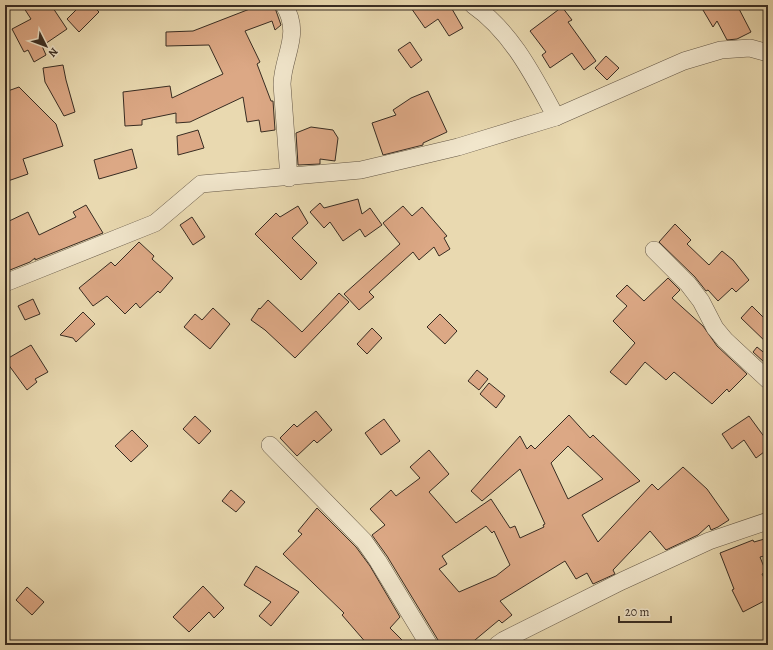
<svg xmlns="http://www.w3.org/2000/svg" width="773" height="650" font-family="Alegreya,serif">
<style>
.building{fill:#dca885;stroke:#382c22;fill-rule:evenodd}
.lines{fill:none;stroke-linecap:round;stroke-linejoin:round}
.minor-casing{stroke:#645746;stroke-width:18}
.minor{stroke:#f1e6cc;stroke-width:17}
</style>
<rect width="100%" height="100%" fill="#e9d9b0"/>
<filter id="stains"><feTurbulence type="fractalNoise" baseFrequency=".005" numOctaves="4"/><feColorMatrix values="0 0 0 0 .2 0 0 0 0 .09 0 0 0 0 .02 0 0 0 .5 -.17"/></filter>
<radialGradient id="worn" r=".72"><stop offset=".6" stop-color="#630" stop-opacity="0"/><stop offset="1" stop-color="#630" stop-opacity=".3"/></radialGradient>
<g class="building">
<path d="M 22,5 L 51,5 L 67,29 L 42,46 L 46,55 L 34,62 L 28,50 L 24,52 L 12,29 L 31,19 Z"/>
<path d="M 81,5 L 92,5 L 99,12 L 79,32 L 67,19 Z"/>
<path d="M 260,5 L 274,5 L 281,25 L 275,30 L 272,21 L 245,31 L 260,62 L 257,64 L 271,101 L 273,101 L 275,130 L 261,132 L 259,120 L 247,122 L 243,97 L 190,122 L 176,123 L 176,113 L 142,120 L 142,125 L 125,126 L 123,92 L 170,86 L 172,98 L 223,74 L 209,45 L 166,46 L 166,32 L 193,31 Z"/>
<path d="M 409,5 L 458,5 L 452,9 L 463,28 L 449,36 L 438,19 L 425,28 Z"/>
<path d="M 700,5 L 737,5 L 751,32 L 737,39 L 727,40 L 717,21 L 713,27 Z"/>
<path d="M 562,7 L 572,20 L 568,22 L 596,61 L 584,70 L 572,53 L 550,68 L 542,55 L 546,52 L 530,31 Z"/>
<path d="M 410,42 L 422,60 L 411,68 L 398,50 Z"/>
<path d="M 606,56 L 619,68 L 607,80 L 595,68 Z"/>
<path d="M 63,65 L 66,80 L 75,112 L 64,116 L 45,82 L 43,68 Z"/>
<path d="M 19,87 L 56,124 L 63,146 L 23,159 L 28,174 L 5,182 L 5,92 Z"/>
<path d="M 428,91 L 447,132 L 423,143 L 423,145 L 383,155 L 372,123 L 396,115 L 393,110 L 411,98 Z"/>
<path d="M 311,127 L 333,130 L 338,138 L 335,161 L 320,159 L 320,164 L 298,165 L 296,133 Z"/>
<path d="M 198,130 L 204,148 L 178,155 L 177,136 Z"/>
<path d="M 132,149 L 137,168 L 99,179 L 94,160 Z"/>
<path d="M 358,199 L 362,214 L 370,208 L 382,225 L 365,237 L 360,229 L 343,241 L 330,222 L 324,228 L 310,212 L 320,203 L 324,208 Z"/>
<path d="M 86,205 L 103,233 L 35,260 L 35,258 L 30,262 L 5,272 L 5,223 L 28,212 L 39,235 L 76,217 L 73,212 Z"/>
<path d="M 298,206 L 308,223 L 292,238 L 317,263 L 301,280 L 255,234 L 276,213 L 280,217 Z"/>
<path d="M 403,206 L 412,216 L 422,207 L 447,236 L 444,238 L 450,249 L 439,256 L 434,247 L 419,260 L 413,252 L 369,292 L 374,297 L 359,310 L 344,294 L 400,244 L 383,223 Z"/>
<path d="M 192,217 L 205,237 L 193,245 L 180,225 Z"/>
<path d="M 675,224 L 691,240 L 687,244 L 709,265 L 722,251 L 733,260 L 749,280 L 736,292 L 732,288 L 718,301 L 708,290 L 706,291 L 695,277 L 659,242 Z"/>
<path d="M 139,242 L 154,256 L 152,259 L 173,278 L 160,293 L 158,291 L 140,308 L 136,303 L 125,314 L 107,296 L 93,306 L 79,288 L 111,262 L 115,266 Z"/>
<path d="M 668,278 L 680,290 L 672,298 L 703,326 L 717,346 L 747,374 L 729,392 L 727,389 L 712,404 L 674,372 L 666,380 L 645,362 L 626,385 L 610,372 L 635,343 L 613,321 L 627,306 L 616,296 L 627,285 L 644,301 Z"/>
<path d="M 339,293 L 349,302 L 295,358 L 265,330 L 251,320 L 259,308 L 260,309 L 268,300 L 302,332 Z"/>
<path d="M 33,299 L 40,314 L 25,320 L 18,306 Z"/>
<path d="M 752,306 L 768,322 L 768,344 L 741,318 Z"/>
<path d="M 213,308 L 230,324 L 210,349 L 184,327 L 195,314 L 202,320 Z"/>
<path d="M 83,312 L 95,324 L 76,342 L 73,338 L 60,335 Z"/>
<path d="M 440,314 L 457,331 L 445,344 L 427,327 Z"/>
<path d="M 372,328 L 382,338 L 367,354 L 357,344 Z"/>
<path d="M 31,345 L 48,372 L 35,379 L 37,382 L 27,390 L 5,360 Z"/>
<path d="M 757,347 L 768,356 L 764,362 L 753,352 Z"/>
<path d="M 477,370 L 488,379 L 479,390 L 468,381 Z"/>
<path d="M 489,383 L 505,396 L 496,408 L 480,394 Z"/>
<path d="M 316,411 L 332,430 L 317,443 L 314,440 L 297,456 L 280,438 L 294,424 L 297,427 Z"/>
<path d="M 569,415 L 590,438 L 593,435 L 640,481 L 582,515 L 598,542 L 652,484 L 658,490 L 683,467 L 707,489 L 729,520 L 718,527 L 711,530 L 709,525 L 698,535 L 666,550 L 650,531 L 613,570 L 615,574 L 593,584 L 587,573 L 576,579 L 565,561 L 500,601 L 512,615 L 502,623 L 499,620 L 469,645 L 439,645 L 438,640 L 387,556 L 372,535 L 385,525 L 370,509 L 391,490 L 396,496 L 420,478 L 410,467 L 429,450 L 449,474 L 429,492 L 456,523 L 491,499 L 510,528 L 515,526 L 520,538 L 544,527 L 543,525 L 545,524 L 520,469 L 482,501 L 471,491 L 520,436 L 527,449 L 531,445 L 535,449 ZM 568,446 L 603,479 L 568,499 L 551,463 ZM 486,526 L 492,533 L 494,531 L 510,565 L 496,576 L 459,592 L 439,569 L 447,564 L 442,556 Z"/>
<path d="M 195,416 L 211,431 L 199,444 L 183,429 Z"/>
<path d="M 749,416 L 768,442 L 768,449 L 756,458 L 744,440 L 732,449 L 722,434 Z"/>
<path d="M 384,419 L 400,441 L 381,455 L 365,433 Z"/>
<path d="M 132,430 L 148,446 L 131,462 L 115,446 Z"/>
<path d="M 231,490 L 245,502 L 236,512 L 222,501 Z"/>
<path d="M 317,508 L 356,547 L 370,566 L 400,617 L 390,628 L 407,645 L 368,645 L 342,615 L 344,613 L 283,554 L 302,534 L 298,531 Z"/>
<path d="M 768,538 L 768,555 L 760,557 L 766,572 L 762,574 L 768,585 L 768,599 L 743,612 L 732,590 L 734,589 L 720,553 L 753,540 L 754,542 Z"/>
<path d="M 256,566 L 299,592 L 271,626 L 259,616 L 271,602 L 244,585 Z"/>
<path d="M 203,586 L 224,608 L 214,618 L 209,612 L 189,632 L 173,617 Z"/>
<path d="M 27,587 L 44,602 L 32,615 L 16,600 Z"/>
</g>
<g class="lines">
<g class="minor-casing">
<g id="minor">
<path d="M 284,5 C 302,34 283,55 282,84 L 289,178"/>
<path d="M 473,5 C 512,32 534,77 556,117"/>
<path d="M 654,250 L 688,284 L 701,301 L 715,328 L 725,340 L 768,380"/>
<path d="M 5,283 L 155,223 L 201,184 L 361,170 L 458,147 L 556,117 L 684,61 L 721,50 L 750,48 L 768,53"/>
<path d="M 270,445 L 364,541 L 378,561 L 429,645"/>
<path d="M 497,645 L 504,640 L 622,581 L 709,541 L 768,521"/>
</g>
</g>
<use href="#minor" class="minor"/>
</g>
<rect width="773" height="650" fill="none" stroke="#e9d9b0" stroke-width="20"/>
<rect x="6" y="6" width="761" height="638" fill="none" stroke="#382c22" stroke-width="2"/>
<rect x="10" y="10" width="753" height="630" fill="none" stroke="#382c22"/>
<g transform="translate(46 46) rotate(132)" stroke="#f1e6cc" stroke-width="3" paint-order="stroke">
<path d="M0-3L7 15L0 10L-7 15Z" fill="#382c22"/>
<text y="-6" font-size="11" font-weight="bold" text-anchor="middle" fill="#382c22">N</text>
</g>
<path d="M619 616v6h52v-6" fill="none" stroke="#382c22" stroke-width="2"/>
<text x="625" y="616" font-size="12" fill="#382c22" stroke="#f1e6cc" stroke-width="3" paint-order="stroke">20 m</text>
<rect width="100%" height="100%" filter="url(#stains)"/>
<rect width="100%" height="100%" fill="url(#worn)"/>
</svg>
